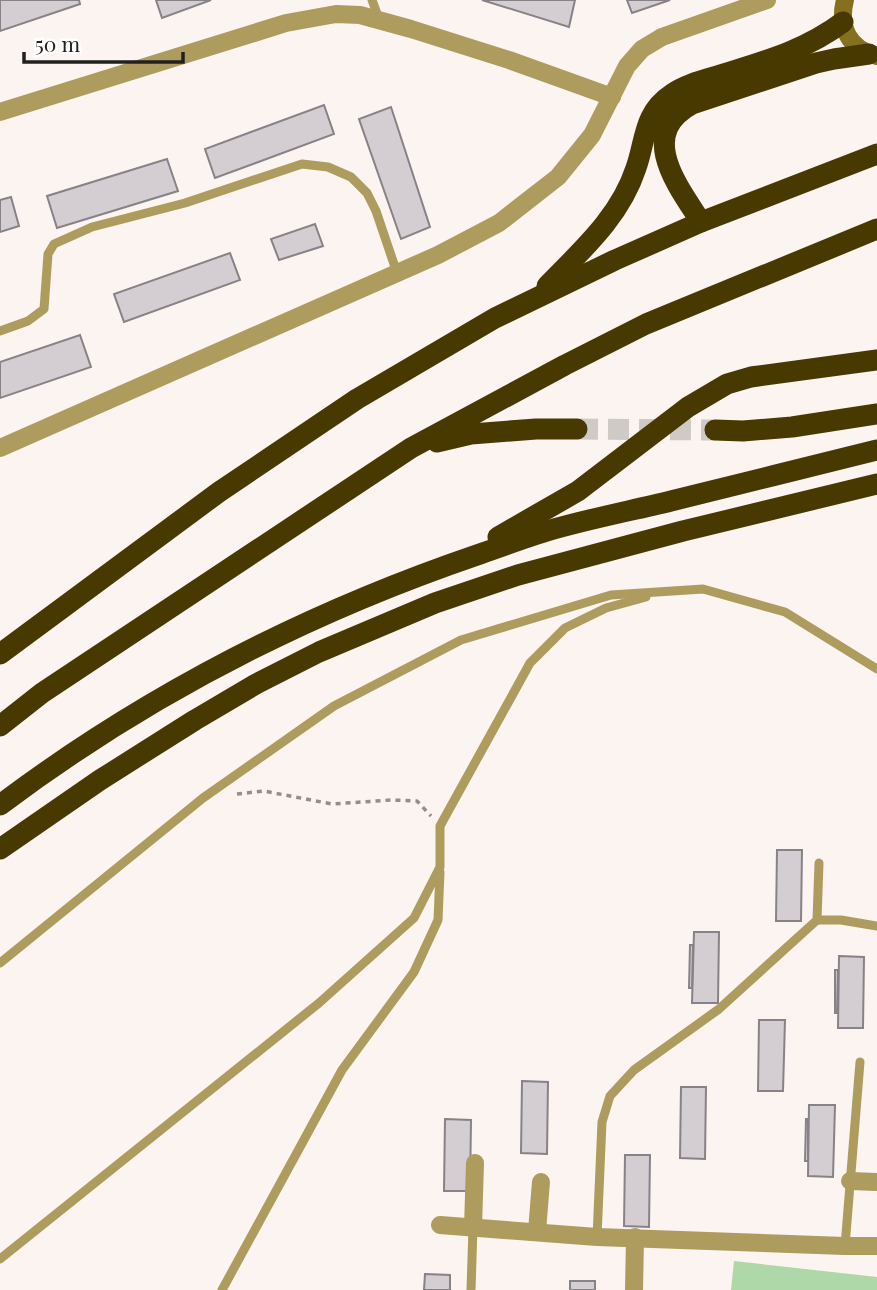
<svg xmlns="http://www.w3.org/2000/svg" width="877" height="1290" font-family="'Playfair Display',serif">
<style>
.garden{fill:#afd8a9}
.building{fill:#d4ced3;stroke:#878286;stroke-width:2}
.lines{fill:none;stroke-linecap:round;stroke-linejoin:round}
.highway-tunnel{stroke:#d0cac7;stroke-width:21;stroke-dasharray:21 10;stroke-linecap:butt}
.path{stroke:#928e8c;stroke-width:3.5;stroke-dasharray:5 5;stroke-linecap:butt}
.lane{stroke:#ad9c5e;stroke-width:9}
.street{stroke:#ad9c5e;stroke-width:18}
.secondary{stroke:#85701e;stroke-width:18}
.highway{stroke:#473900;stroke-width:21}
</style>
<rect width="100%" height="100%" fill="#fbf4f1"/>
<path class="garden" d="M 734,1261 L 877,1277 L 877,1290 L 731,1290 Z"/>
<g class="building">
<path d="M 0,0 L 79,0 L 80,4 L 0,31 Z"/>
<path d="M 156,0 L 211,0 L 162,18 Z"/>
<path d="M 482,0 L 575,0 L 569,27 Z"/>
<path d="M 627,0 L 670,0 L 632,13 Z"/>
<path d="M 324,105 L 334,134 L 215,178 L 205,149 Z"/>
<path d="M 391,107 L 430,227 L 401,239 L 359,119 Z"/>
<path d="M 167,159 L 178,191 L 57,228 L 47,196 Z"/>
<path d="M 11,197 L 19,226 L 0,232 L 0,200 Z"/>
<path d="M 315,224 L 323,246 L 279,260 L 271,239 Z"/>
<path d="M 230,253 L 240,280 L 124,322 L 114,294 Z"/>
<path d="M 80,335 L 91,367 L 0,398 L 0,362 Z"/>
<path d="M 777,850 L 802,850 L 801,921 L 776,921 Z"/>
<path d="M 694,932 L 719,932 L 718,1003 L 692,1003 Z"/>
<path d="M 690,945 L 693,945 L 692,988 L 689,988 Z"/>
<path d="M 839,956 L 864,957 L 863,1028 L 838,1028 Z"/>
<path d="M 835,970 L 838,970 L 837,1013 L 835,1013 Z"/>
<path d="M 759,1020 L 785,1020 L 783,1091 L 758,1091 Z"/>
<path d="M 522,1081 L 548,1082 L 547,1154 L 521,1153 Z"/>
<path d="M 681,1087 L 706,1087 L 705,1159 L 680,1158 Z"/>
<path d="M 809,1105 L 835,1105 L 833,1177 L 808,1176 Z"/>
<path d="M 445,1119 L 471,1120 L 470,1191 L 444,1191 Z"/>
<path d="M 806,1119 L 808,1119 L 808,1161 L 805,1161 Z"/>
<path d="M 625,1155 L 650,1155 L 649,1227 L 624,1226 Z"/>
<path d="M 425,1274 L 450,1275 L 450,1290 L 424,1290 Z"/>
<rect x="570" y="1281" width="25" height="9"/>
</g>
<g class="lines">
<path class="highway-tunnel" d="M 577,429 L 715,430"/>
<path class="path" d="M 237,794 L 264,791 L 332,804 L 391,800 L 417,801 L 431,816"/>
<g class="lane">
<path d="M 372,0 L 379,19"/>
<path d="M 0,331 L 28,321 L 44,309 L 48,254 L 54,244 L 92,227 L 185,203 L 302,164 L 328,167 L 351,177 L 367,193 L 376,211 L 397,273"/>
<path d="M 817,920 L 841,920 L 877,926"/>
<path d="M 0,963 L 203,798 L 334,706 L 461,640 L 611,595 L 703,589 L 785,612 L 877,669"/>
<path d="M 597,1237 L 602,1122 L 610,1096 L 634,1070 L 719,1009 L 817,920 L 819,863"/>
<path d="M 845,1246 L 860,1062"/>
<path d="M 0,1259 L 319,1003 L 414,918 L 440,867 L 440,826 L 530,663 L 565,628 L 606,608 L 646,597"/>
<path d="M 222,1290 L 342,1070 L 414,972 L 438,920 L 440,872"/>
<path d="M 471,1290 L 473,1227"/>
</g>
<g class="street">
<path d="M 0,112 L 286,23 L 336,14 L 360,15 L 411,29 L 509,60 L 612,97"/>
<path d="M 0,448 L 438,255 L 499,223 L 558,177 L 592,135 L 627,66 L 642,49 L 662,37 L 767,0"/>
<path d="M 850,1181 L 877,1182"/>
<path d="M 440,1225 L 597,1237 L 845,1246 L 877,1246"/>
<path d="M 473,1227 L 475,1163"/>
<path d="M 537,1231 L 541,1182"/>
<path d="M 634,1290 L 635,1237"/>
</g>
<path class="secondary" d="M 845,0 C 838,27 849,49 877,56"/>
<g class="highway">
<path d="M 701,222 C 677,185 637,134 692,104 L 816,63 L 834,59 L 869,54"/>
<path d="M 547,286 C 582,250 620,217 636,168 C 646,140 643,113 672,94 C 687,83 709,79 727,73 C 769,60 807,49 843,22"/>
<path d="M 715,430 L 743,431 L 792,427 L 877,414"/>
<path d="M 437,442 L 471,434 L 536,429 L 577,429"/>
<path d="M 498,537 L 578,491 L 688,407 L 727,384 L 751,377 L 877,360"/>
<path d="M 0,654 L 219,492 L 357,399 L 495,318 L 615,260 L 701,222 L 877,154"/>
<path d="M 0,726 L 42,693 L 411,448 L 565,365 L 646,324 L 877,229"/>
<path d="M 0,805 C 144,697 307,613 477,555 C 500,547 524,538 547,531 C 588,519 630,511 671,501 C 740,484 808,467 877,450"/>
<path d="M 0,849 L 100,780 L 195,720 L 256,684 L 319,652 L 435,603 L 518,575 L 683,531 L 877,484"/>
</g>
</g>
<path d="M24 52v10h159v-10" fill="none" stroke="#22201f" stroke-width="3.5"/>
<text x="35" y="52" font-size="21" fill="#22201f" stroke="#ffffff" stroke-width="5" paint-order="stroke">50 m</text>
</svg>
